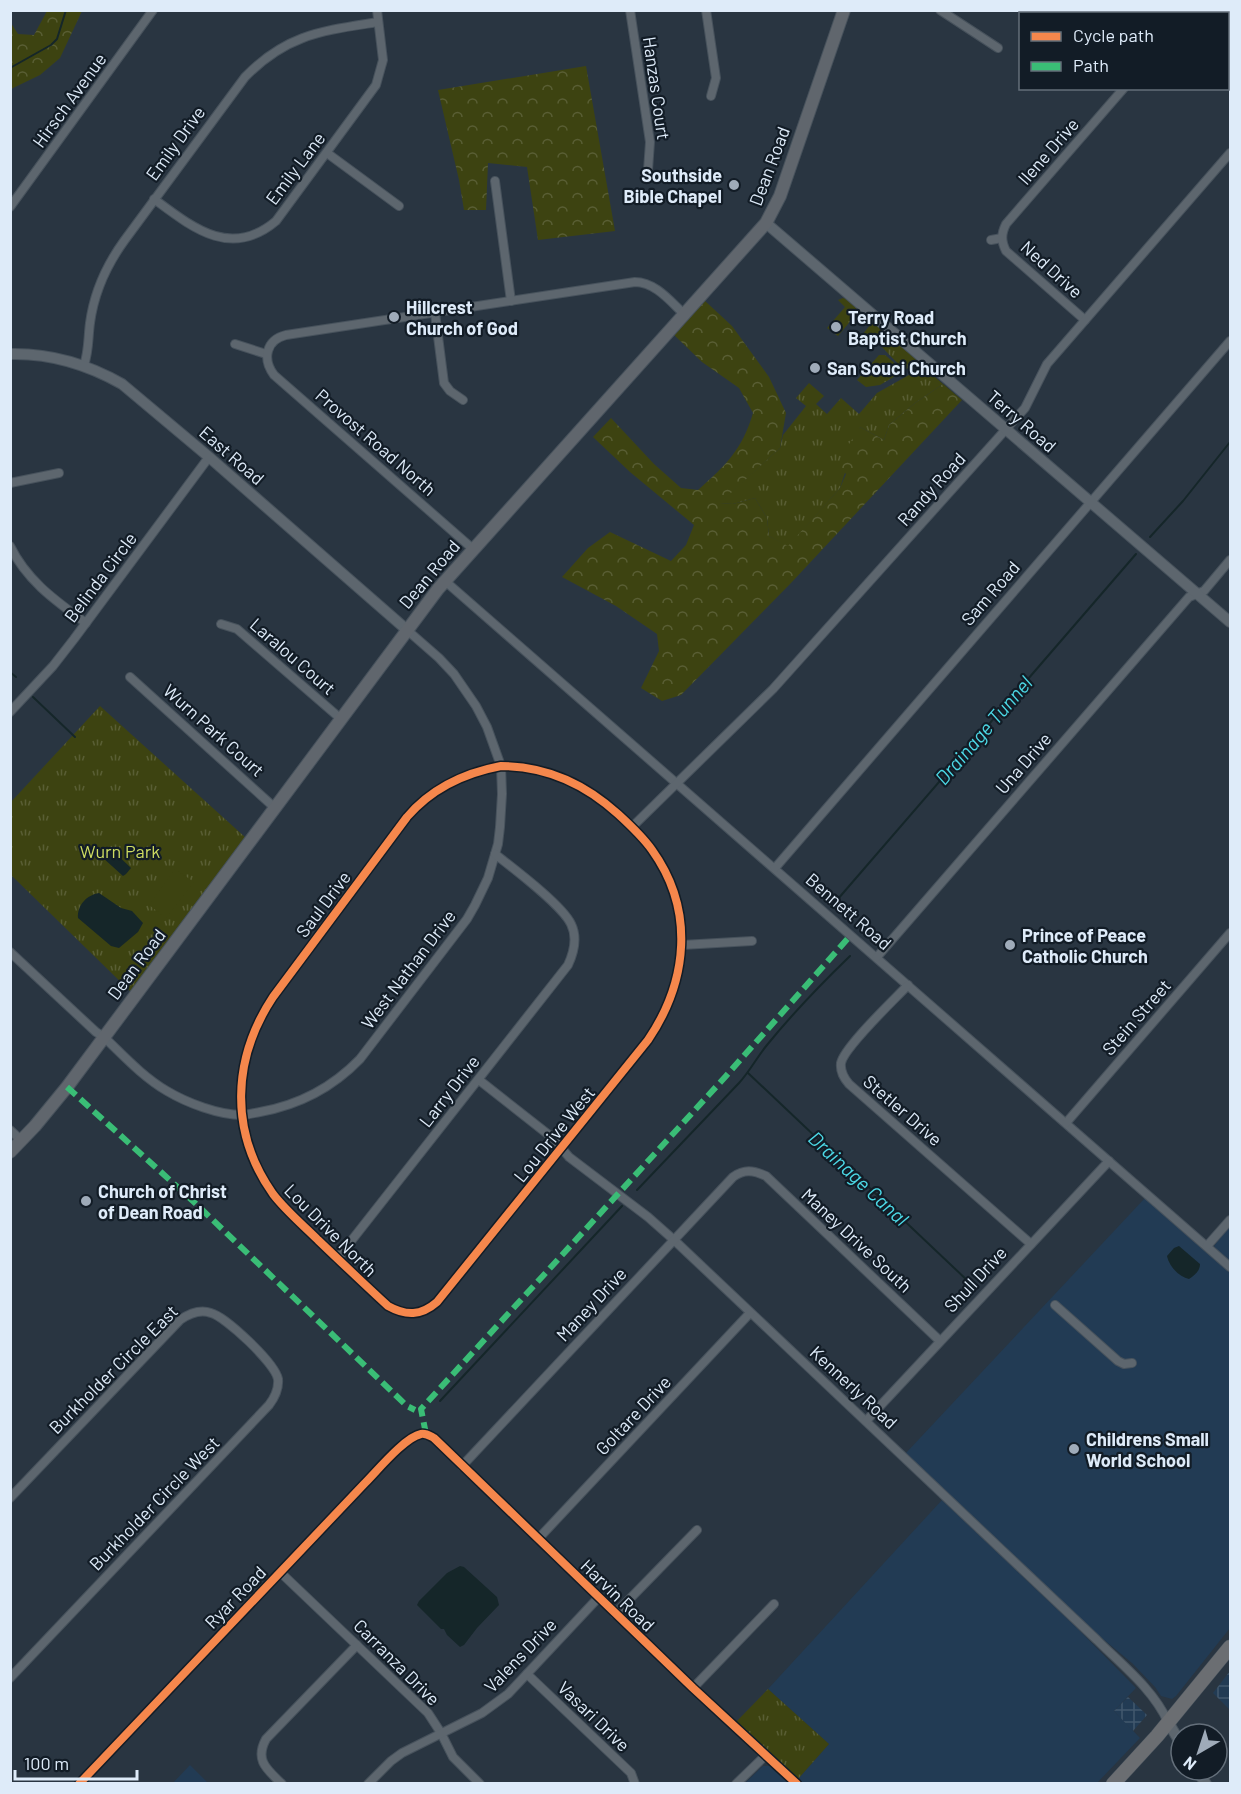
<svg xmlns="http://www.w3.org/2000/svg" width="1241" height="1794" font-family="Barlow,sans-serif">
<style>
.built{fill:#223b54}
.industrial{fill:url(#industrial-grid)}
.grass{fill:url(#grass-tufts)}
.forest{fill:url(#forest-crowns)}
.garden{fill:#3d4311}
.water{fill:#152629}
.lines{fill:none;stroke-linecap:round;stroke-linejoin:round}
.stream{stroke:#152629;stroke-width:2}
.minor-casing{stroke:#47525c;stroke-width:10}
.tertiary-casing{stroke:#47525c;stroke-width:12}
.secondary-casing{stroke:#47525c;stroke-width:14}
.primary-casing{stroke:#47525c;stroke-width:15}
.minor{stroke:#5d666e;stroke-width:8}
.tertiary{stroke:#5d666e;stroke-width:10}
.secondary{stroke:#60666d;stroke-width:12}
.primary{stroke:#6b6e72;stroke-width:14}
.quiet{stroke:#3abd76;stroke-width:6;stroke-dasharray:12 6;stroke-linecap:butt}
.cycleway-casing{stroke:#121c26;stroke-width:11}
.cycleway{stroke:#f5874c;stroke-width:8}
.poi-dot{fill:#9fabb9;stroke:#121c26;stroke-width:2}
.labels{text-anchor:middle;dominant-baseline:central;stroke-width:4.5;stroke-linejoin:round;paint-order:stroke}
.street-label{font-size:18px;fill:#deebf9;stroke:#121c26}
.poi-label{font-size:18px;font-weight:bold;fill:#deebf9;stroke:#121c26;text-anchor:start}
.park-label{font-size:18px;fill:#cedc61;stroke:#121c26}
.water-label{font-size:20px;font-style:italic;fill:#4cd8e5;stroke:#121c26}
</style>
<defs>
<pattern id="industrial-grid" width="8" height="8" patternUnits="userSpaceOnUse" patternTransform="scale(1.5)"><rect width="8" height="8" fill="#223b54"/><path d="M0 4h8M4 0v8" fill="none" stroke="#42586d"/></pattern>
<pattern id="grass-tufts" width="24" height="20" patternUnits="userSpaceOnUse" patternTransform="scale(1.5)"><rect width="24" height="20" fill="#3d4311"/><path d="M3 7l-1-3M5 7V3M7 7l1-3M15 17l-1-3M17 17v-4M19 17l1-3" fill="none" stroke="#595e34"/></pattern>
<pattern id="forest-crowns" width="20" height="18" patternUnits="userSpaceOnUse" patternTransform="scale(1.5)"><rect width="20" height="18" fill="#3d4311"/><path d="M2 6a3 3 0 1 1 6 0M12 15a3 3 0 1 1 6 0" fill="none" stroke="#595e34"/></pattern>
</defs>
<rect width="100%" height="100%" fill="#293541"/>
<g class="built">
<path d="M 1145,1198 L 1230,1273 L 1230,1628 L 1176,1696 L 1172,1699 L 1161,1696 L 1155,1687 L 1132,1663 L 1080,1620 L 905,1454 Z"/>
<path d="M 1230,1225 L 1230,1263 L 1218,1252 L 1214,1246 Z"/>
<path d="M 942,1500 L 1077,1628 L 1136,1688 L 1114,1711 L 1140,1738 L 1097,1783 L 803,1783 L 798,1779 L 829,1744 L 768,1689 Z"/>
<path d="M 190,1765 L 208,1783 L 173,1783 Z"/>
<path d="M 763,1766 L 770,1766 L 788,1783 L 745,1783 Z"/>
</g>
<g class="industrial">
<path d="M 1230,1671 L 1230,1710 L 1213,1693 Z"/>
<path d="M 1128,1697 L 1147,1715 L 1133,1731 L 1114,1711 Z"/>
</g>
<g class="grass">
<path d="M 843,298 L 849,300 L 865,314 L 860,322 L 853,318 L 838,336 L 827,328 L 845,307 L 838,300 Z"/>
<path d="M 871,324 L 876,324 L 918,360 L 918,362 L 905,370 C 892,359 883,347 871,336 L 867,339 L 862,335 Z"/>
<path d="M 879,355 L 885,355 L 904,371 L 880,385 L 866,387 L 857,380 Z"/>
<path d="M 923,367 L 943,384 L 915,403 L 889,425 L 884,440 L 860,427 L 840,488 L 788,547 L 769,536 L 767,518 L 755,498 L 733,504 L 719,503 L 780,448 L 783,435 L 806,406 L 796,398 L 809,383 L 824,396 L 816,404 L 827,414 L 841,398 L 859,414 L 877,393 Z"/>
<path d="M 100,706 L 246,838 L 132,993 L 11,875 L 10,803 Z"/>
<path d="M 768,1689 L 829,1744 L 798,1779 L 736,1722 Z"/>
</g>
<g class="forest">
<path d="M 47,11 L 82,11 L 60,58 L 40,75 L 11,89 L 11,23 L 18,34 L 34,35 Z"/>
<path d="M 586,66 L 615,231 L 538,240 L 527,167 L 488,163 L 486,210 L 464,210 L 459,180 L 438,90 Z"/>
<path d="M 704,300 L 732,326 L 769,377 L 786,413 L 780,448 L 720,503 L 733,504 L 755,498 L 767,518 L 769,536 L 788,546 L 840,488 L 846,474 L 838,466 L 842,455 L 860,427 L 884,440 L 889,425 L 915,403 L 943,384 L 962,400 L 791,583 L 681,695 L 662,701 L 641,688 L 659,651 L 657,634 L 616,606 L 562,577 L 588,548 L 610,532 L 671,561 L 686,545 L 694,525 L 630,472 L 593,437 L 611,418 L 654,464 L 681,488 L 698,490 C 726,465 742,450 753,413 L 739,388 L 702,362 L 672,333 Z"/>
</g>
<path class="garden" d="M 175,869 L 194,882 L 166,918 L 149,905 Z"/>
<g class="water">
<path d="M 110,848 L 131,868 L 126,874 L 123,876 L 102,857 Z"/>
<path d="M 99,893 L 121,908 L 132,911 L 143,923 L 138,932 L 119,948 L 111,946 L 78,918 C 77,905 87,895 99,893 Z"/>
<path d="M 1179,1246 L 1200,1264 C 1200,1271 1195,1275 1189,1279 C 1179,1277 1169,1266 1167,1256 L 1174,1248 Z"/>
<path d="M 460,1566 L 464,1567 L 497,1597 L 499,1605 L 477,1628 L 464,1645 L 460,1647 L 447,1635 L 444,1629 L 441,1629 L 417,1605 L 419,1601 L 447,1573 Z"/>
</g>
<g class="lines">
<g class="stream">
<path d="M 10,68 L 51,45 L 57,39 L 66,10"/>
<path d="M 1150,537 L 1183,501 L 1230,442"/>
<path d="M 10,672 L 16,677"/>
<path d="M 33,697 L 75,737"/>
<path d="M 831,907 L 1136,554"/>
<path d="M 748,1073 L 969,1282"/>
<path d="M 637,1190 L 739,1083 C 750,1071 757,1057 767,1045 C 793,1013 821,984 850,956"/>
<path d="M 440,1401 L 622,1206"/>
</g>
<g class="minor-casing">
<g id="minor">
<path d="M 630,10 L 650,142 L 648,170"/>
<path d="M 706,10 L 716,78 L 711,96"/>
<path d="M 940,10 L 998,48"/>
<path d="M 1228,67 L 1230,69"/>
<path d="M 327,153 L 399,206"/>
<path d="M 495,181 L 511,301"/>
<path d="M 154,199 C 193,228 231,259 276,221 L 376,85 L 383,60 L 377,10"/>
<path d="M 10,207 L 153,10"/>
<path d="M 991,240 L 1002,238"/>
<path d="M 435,313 L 444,383 L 450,391 L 463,400"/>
<path d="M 1085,320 L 1006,251 C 1001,241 1001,234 1006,224 L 1124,88"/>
<path d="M 235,344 L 266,354"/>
<path d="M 84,365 C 89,351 88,337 90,323 C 94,293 106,266 124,241 L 245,77 C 287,34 322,31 378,22"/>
<path d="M 10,483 L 59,473"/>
<path d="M 10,546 C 27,581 56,601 86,623"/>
<path d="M 473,549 L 274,375 C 262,359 266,340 286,335 L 635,282 C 655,282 670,301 684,314"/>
<path d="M 445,581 L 1230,1267"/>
<path d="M 221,624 L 237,629 L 341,719"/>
<path d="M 130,677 L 275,808"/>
<path d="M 10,712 L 53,666 L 74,639 L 209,457"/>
<path d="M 501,766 C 545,766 585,784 618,814 C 630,825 643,837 652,850 C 695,910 688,981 648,1040 L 437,1302 C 421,1316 406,1316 388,1306 C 364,1284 341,1262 318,1240 C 303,1225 286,1211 273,1194 C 229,1132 232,1059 273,997 L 407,817 C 431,789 464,773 501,766 Z"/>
<path d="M 632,827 L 773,689 L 1025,408 L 1047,364 L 1230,153"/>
<path d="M 775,868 L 1230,341"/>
<path d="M 682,945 L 752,941"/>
<path d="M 10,952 L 96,1032 L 104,1037 C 124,1056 143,1077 167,1091 C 187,1103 219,1115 242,1115 C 247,1115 254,1113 260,1112 C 299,1105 332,1088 360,1059 L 467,919 L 475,905 L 488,878 L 498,844 L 500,827 L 502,794 L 501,766 L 487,727 L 476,706 L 454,674 L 439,658 L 407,630"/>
<path d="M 877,957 L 1189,597 L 1204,591 L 1230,560"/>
<path d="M 908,985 C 895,999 844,1047 841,1063 C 840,1072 844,1078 849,1084 L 1031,1244"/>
<path d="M 479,1080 L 554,1139 L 569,1157 L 648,1217 L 674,1240 L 1097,1640 C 1122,1665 1153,1689 1168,1722"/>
<path d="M 1066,1123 L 1230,933"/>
<path d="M 10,1130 L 22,1141"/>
<path d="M 1207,1246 L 1230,1220"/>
<path d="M 337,1259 L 568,965 C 574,952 578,938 571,924 C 562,905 514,869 495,854"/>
<path d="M 1055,1305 L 1118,1361 L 1124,1364 L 1132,1363"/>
<path d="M 866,1421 L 1109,1161"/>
<path d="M 462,1466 L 733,1177 C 744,1169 753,1170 766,1176 L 940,1341"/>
<path d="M 10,1498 L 180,1320 C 190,1313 200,1309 211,1313 C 226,1317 275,1363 278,1379 C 279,1389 275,1397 269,1405 L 10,1678"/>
<path d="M 538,1539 L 750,1313"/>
<path d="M 280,1572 L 428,1713 L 441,1733 L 453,1757 L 480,1784"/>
<path d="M 615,1614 L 697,1530"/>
<path d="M 527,1674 L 631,1773 L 635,1784"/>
<path d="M 693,1688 L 774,1604"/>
<path d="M 79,1784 L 365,1483 C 377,1471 405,1437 421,1434 C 426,1433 430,1436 434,1438 L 693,1688 L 797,1784"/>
<path d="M 282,1784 C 268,1770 254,1761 266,1739 L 357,1645"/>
<path d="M 368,1784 L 391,1761 L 402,1753 L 482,1713 L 508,1694 L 598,1598"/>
<path d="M 736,1784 L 766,1755"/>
</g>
</g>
<g class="tertiary-casing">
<g id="tertiary">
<path d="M 766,223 L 1230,622"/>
<path d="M 10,354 C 51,353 87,364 122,384 L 209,457 L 407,630"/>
<path d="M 1168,1722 L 1181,1744"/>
<path d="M 1197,1770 L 1206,1784"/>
</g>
</g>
<g class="secondary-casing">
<path id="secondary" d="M 10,1152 L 35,1126 L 67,1087 L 438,589 L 766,223 L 780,196 L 844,10"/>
</g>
<g class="primary-casing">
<path id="primary" d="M 1113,1784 L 1157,1736 L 1230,1647"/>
</g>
<use href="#minor" class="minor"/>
<use href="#tertiary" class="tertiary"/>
<use href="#secondary" class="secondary"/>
<use href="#primary" class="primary"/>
<g class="quiet">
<path d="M 67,1087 L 194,1202 L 407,1406 L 415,1410"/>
<path d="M 426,1434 L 421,1409 L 726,1076 L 851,935"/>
</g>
<g class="cycleway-casing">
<g id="cycleway">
<path d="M 501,766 C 545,766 585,784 618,814 C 630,825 643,837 652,850 C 695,910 688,981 648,1040 L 437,1302 C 421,1316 406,1316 388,1306 C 364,1284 341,1262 318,1240 C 303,1225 286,1211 273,1194 C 229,1132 232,1059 273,997 L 407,817 C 431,789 464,773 501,766 Z"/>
<path d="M 79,1784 L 365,1483 C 377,1471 405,1437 421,1434 C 426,1433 430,1436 434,1438 L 693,1688 L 797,1784"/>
</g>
</g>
<use href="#cycleway" class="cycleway"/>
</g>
<g class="poi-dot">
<circle cx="734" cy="185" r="6"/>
<circle cx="394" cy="317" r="6"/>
<circle cx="836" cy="327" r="6"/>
<circle cx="815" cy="368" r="6"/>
<circle cx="1010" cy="945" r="6"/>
<circle cx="86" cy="1201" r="6"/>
<circle cx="1074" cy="1449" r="6"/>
</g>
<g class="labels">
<g class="street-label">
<text transform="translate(657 88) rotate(82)">Hanzas Court</text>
<text transform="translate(69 100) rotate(-54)">Hirsch Avenue</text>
<text transform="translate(175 143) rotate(-54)">Emily Drive</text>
<text transform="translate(1048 151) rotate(-49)">Ilene Drive</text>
<text transform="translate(769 166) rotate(-69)">Dean Road</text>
<text transform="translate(295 168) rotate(-53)">Emily Lane</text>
<text transform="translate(1052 269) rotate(42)">Ned Drive</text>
<text transform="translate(1022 421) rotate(41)">Terry Road</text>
<text transform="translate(376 442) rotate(41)">Provost Road North</text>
<text transform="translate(232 455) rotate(41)">East Road</text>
<text transform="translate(931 489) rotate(-48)">Randy Road</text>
<text transform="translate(429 574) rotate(-50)">Dean Road</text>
<text transform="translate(100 577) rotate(-53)">Belinda Circle</text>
<text transform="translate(990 593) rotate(-49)">Sam Road</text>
<text transform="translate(293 656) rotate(41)">Laralou Court</text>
<text transform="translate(214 730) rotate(42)">Wurn Park Court</text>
<text transform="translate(1023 763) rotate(-49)">Una Drive</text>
<text transform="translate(323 904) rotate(-53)">Saul Drive</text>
<text transform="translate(849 911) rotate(41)">Bennett Road</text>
<text transform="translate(136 964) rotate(-53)">Dean Road</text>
<text transform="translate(408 969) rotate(-53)">West Nathan Drive</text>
<text transform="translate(1136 1017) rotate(-49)">Stein Street</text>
<text transform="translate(449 1091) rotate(-52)">Larry Drive</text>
<text transform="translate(903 1110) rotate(41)">Stetler Drive</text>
<text transform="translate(554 1134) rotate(-51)">Lou Drive West</text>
<text transform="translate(331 1230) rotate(45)">Lou Drive North</text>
<text transform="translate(857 1240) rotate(43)">Maney Drive South</text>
<text transform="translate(975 1279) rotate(-47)">Shull Drive</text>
<text transform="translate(591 1304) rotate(-47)">Maney Drive</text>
<text transform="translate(113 1369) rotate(-45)">Burkholder Circle East</text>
<text transform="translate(854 1387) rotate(43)">Kennerly Road</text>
<text transform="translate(633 1415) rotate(-47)">Goltare Drive</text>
<text transform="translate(154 1503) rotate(-46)">Burkholder Circle West</text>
<text transform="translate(618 1595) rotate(44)">Harvin Road</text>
<text transform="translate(235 1597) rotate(-46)">Ryar Road</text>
<text transform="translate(520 1655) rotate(-46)">Valens Drive</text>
<text transform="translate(397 1662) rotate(45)">Carranza Drive</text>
<text transform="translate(594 1716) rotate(44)">Vasari Drive</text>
</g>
<g class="poi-label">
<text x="722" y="175" text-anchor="end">Southside<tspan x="722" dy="21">Bible Chapel</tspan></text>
<text x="406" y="307">Hillcrest<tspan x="406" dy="21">Church of God</tspan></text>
<text x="848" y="317">Terry Road<tspan x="848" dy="21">Baptist Church</tspan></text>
<text x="827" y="368">San Souci Church</text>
<text x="1022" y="935">Prince of Peace<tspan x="1022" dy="21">Catholic Church</tspan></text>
<text x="98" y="1191">Church of Christ<tspan x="98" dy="21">of Dean Road</tspan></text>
<text x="1086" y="1439">Childrens Small<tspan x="1086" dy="21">World School</tspan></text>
</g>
<g class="park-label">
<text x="120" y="851">Wurn Park</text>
</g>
<g class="water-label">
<text transform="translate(983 730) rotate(-49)">Drainage Tunnel</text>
<text transform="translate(859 1178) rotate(43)">Drainage Canal</text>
</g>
</g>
<rect width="1241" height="1794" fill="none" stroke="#deebf9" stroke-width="24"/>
<rect x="1019" y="12" width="210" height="78" fill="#121c26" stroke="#646f7a" stroke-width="1.5"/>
<rect x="1031" y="32" width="30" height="9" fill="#f5874c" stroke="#646f7a" stroke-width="1.5"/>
<text x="1073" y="42" font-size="18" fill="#deebf9">Cycle path</text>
<rect x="1031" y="62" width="30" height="9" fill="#3abd76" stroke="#646f7a" stroke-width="1.5"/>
<text x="1073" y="72" font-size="18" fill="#deebf9">Path</text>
<g transform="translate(1199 1752) rotate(219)"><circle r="28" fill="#121c26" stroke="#646f7a" stroke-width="1.5"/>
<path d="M0-4.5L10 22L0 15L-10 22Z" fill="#9fabb9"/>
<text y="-9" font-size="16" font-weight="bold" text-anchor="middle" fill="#deebf9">N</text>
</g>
<path d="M15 1770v9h122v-9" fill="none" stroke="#deebf9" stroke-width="3"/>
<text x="24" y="1770" font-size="18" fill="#deebf9" stroke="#121c26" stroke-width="4.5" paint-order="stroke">100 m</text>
</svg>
